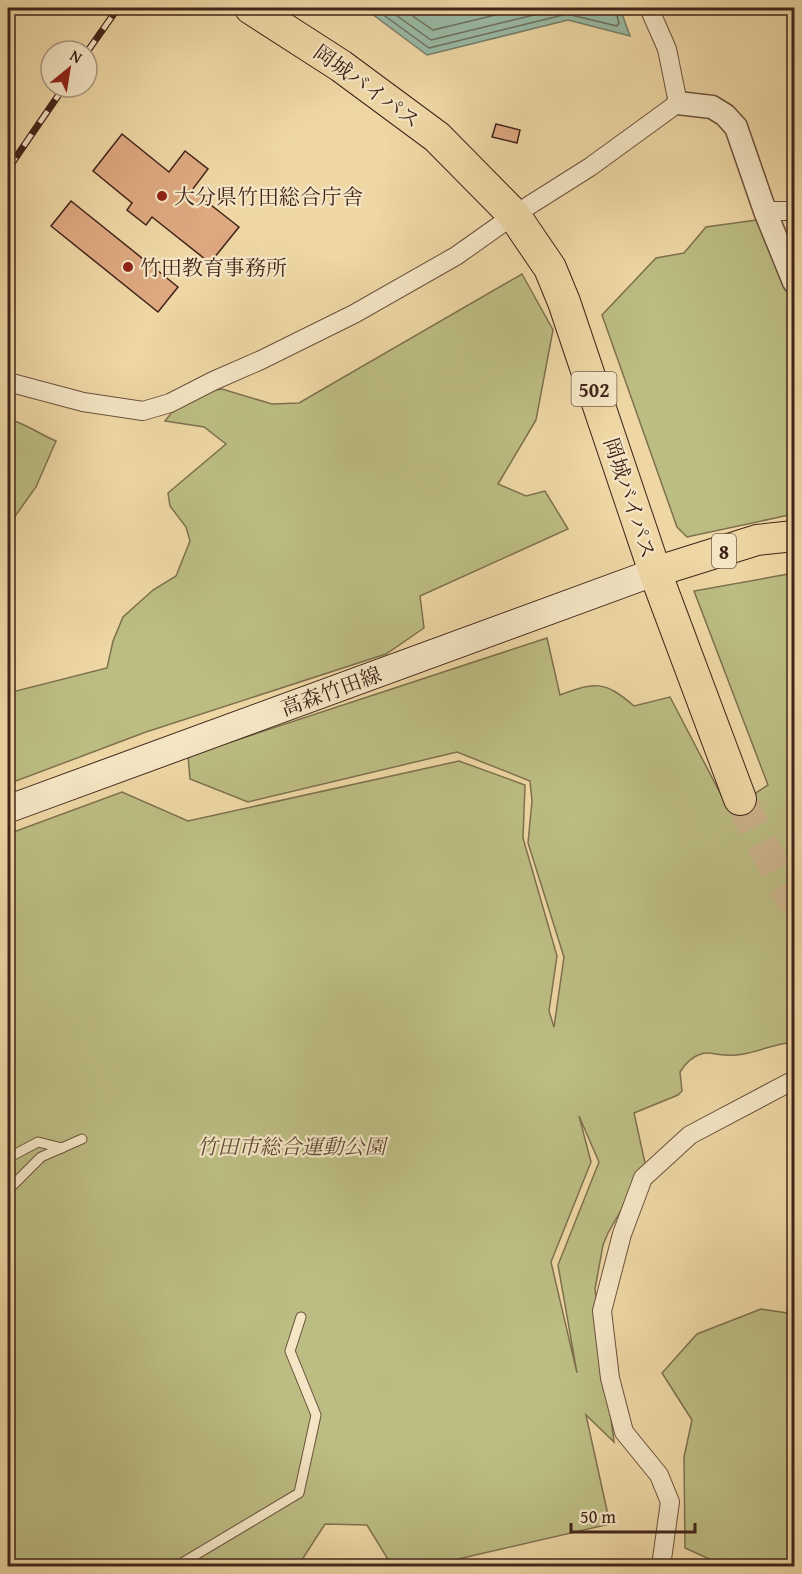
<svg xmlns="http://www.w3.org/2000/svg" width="802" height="1574" font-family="'Gentium Book Plus','Noto Serif JP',serif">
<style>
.green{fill:#bcbd83;stroke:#7e704e;stroke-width:1.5;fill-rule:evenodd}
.water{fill:#99baa4;stroke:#767e6c;stroke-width:1.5}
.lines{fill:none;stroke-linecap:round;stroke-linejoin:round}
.shore{stroke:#6d6f5e;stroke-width:1.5}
.building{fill:#dea881;stroke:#412419;stroke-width:1.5}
.trunk-tunnel{stroke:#cbb389;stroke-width:32;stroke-dasharray:32 16;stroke-linecap:butt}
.service-casing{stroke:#6c513c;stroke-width:11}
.minor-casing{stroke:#6c513c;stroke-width:20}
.tertiary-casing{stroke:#6c513c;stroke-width:25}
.secondary-casing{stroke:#412419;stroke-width:29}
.primary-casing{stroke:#412419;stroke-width:32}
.trunk-casing{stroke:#412419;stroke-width:34}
.service{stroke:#f4e5c4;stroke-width:9}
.minor{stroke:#f4e5c4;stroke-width:18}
.tertiary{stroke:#f4e5c4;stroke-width:22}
.secondary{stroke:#f4e5c4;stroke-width:27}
.primary{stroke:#eed7a5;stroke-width:30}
.trunk{stroke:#eed7a5;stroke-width:32}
.rail-casing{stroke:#412419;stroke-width:7}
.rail{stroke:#f4e5c4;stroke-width:4.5;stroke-dasharray:14;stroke-linecap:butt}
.poi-dot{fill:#8f2418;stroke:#f4e5c4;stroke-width:2}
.labels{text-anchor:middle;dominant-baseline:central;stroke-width:4.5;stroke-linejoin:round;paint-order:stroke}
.shield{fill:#f4e5c4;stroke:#775e4c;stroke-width:1.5}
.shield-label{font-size:20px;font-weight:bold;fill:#412419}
.street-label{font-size:21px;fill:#412419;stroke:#f4e5c4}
.poi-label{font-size:21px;fill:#412419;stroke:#f4e5c4;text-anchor:start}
.park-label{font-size:21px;font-style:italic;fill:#604a34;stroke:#f4e5c4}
</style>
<rect width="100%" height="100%" fill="#eed7a5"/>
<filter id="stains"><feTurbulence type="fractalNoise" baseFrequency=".00333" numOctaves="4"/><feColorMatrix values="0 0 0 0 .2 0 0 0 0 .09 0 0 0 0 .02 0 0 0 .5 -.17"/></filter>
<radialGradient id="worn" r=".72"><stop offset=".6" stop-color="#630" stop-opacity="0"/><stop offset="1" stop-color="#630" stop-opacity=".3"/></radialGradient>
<g class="green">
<path d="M 756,220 L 794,303 L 794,514 L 687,537 L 677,527 L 602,315 L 656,258 L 684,253 L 706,227 Z"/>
<path d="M 522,274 L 553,330 L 536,420 L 498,484 L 526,496 L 545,491 L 568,529 L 420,596 L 424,628 L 386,654 L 146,732 L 8,784 L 8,693 L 107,668 L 113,641 L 123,617 L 153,590 L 176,576 L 190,541 L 186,527 L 170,506 L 168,493 L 226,444 L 204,427 L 165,421 L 173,411 L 210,391 L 222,389 L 272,404 L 299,403 Z"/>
<path d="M 8,419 C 25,423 39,434 56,441 L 36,487 L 13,519 L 14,545 L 8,554 Z"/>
<path d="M 794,573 L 794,965 L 788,970 L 794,980 L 794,1042 C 770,1044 749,1057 725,1055 C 717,1055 708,1051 701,1054 C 691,1057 685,1064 680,1072 L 682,1091 L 678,1095 L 634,1113 L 645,1163 L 638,1181 L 608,1233 L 603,1245 L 595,1289 L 614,1442 L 586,1415 L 610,1524 L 428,1566 L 392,1566 L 367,1525 L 325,1524 L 298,1566 L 8,1566 L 8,834 L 122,792 L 188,821 L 459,761 L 525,785 L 523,838 L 557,956 L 549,1011 L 554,1027 L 564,957 L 528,843 L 532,801 L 530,781 L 457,752 L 248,802 L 190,779 L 188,756 L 547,638 L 560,695 C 595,682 604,680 634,706 L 670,697 L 729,810 L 768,785 L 694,591 ZM 579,1116 L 599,1162 L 558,1265 L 577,1373 L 551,1262 L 591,1162 Z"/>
<path d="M 761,1309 L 794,1314 L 794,1566 L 725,1566 L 685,1548 L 684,1457 L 692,1420 L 662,1373 L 697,1334 Z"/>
</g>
<path class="water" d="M 364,8 L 620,8 L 630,36 L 568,20 L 427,55 Z"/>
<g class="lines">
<g class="shore">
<path d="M 374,8 L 429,48 L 567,14 L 617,26 L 619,23 L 615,8"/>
<path d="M 386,8 L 431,40 L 563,8"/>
<path d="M 401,8 L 433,30 L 525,8"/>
</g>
</g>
<g class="building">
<path d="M 496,124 L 520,130 L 517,143 L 492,137 Z"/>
<path d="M 122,134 L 169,172 L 185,151 L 208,169 L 192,190 L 239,227 L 210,263 L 152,217 L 146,225 L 127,210 L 132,203 L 93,171 Z"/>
<path d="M 71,201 L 178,287 L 158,312 L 51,226 Z"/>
</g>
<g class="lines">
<path class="trunk-tunnel" d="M 740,799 L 794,906"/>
<g class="service-casing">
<g id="service">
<path d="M 8,1158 L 38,1142 L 62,1148"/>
<path d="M 8,1190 L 41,1157 L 82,1139"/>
<path d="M 8,1565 L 12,1566"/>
<path d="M 177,1566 L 299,1493 L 316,1415 L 290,1351 L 301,1317"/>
</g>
</g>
<g class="minor-casing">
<g id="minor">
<path d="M 765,211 L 794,211"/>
<path d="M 8,382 L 83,402 L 143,411 L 170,403 L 213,381 L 261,360 L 354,314 L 456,256 L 514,215 L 590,167 L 678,103 L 667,49 L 649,8"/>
<path d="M 661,1566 L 670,1502 L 659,1475 L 624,1432 L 610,1378 L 602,1311 L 622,1234 L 643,1178 L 690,1135 L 794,1080"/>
</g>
</g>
<g class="tertiary-casing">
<path id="tertiary" d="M 678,103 L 712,107 L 725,115 L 736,127 L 765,211 L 794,282"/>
</g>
<g class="secondary-casing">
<path id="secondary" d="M 8,809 L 655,572"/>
</g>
<g class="primary-casing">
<path id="primary" d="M 655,572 L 757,540 L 794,536"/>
</g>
<g class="trunk-casing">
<path id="trunk" d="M 251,8 L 341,66 L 437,137 L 514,215 L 550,268 L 564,302 L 655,572 L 740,799"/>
</g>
<use href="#service" class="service"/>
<use href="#minor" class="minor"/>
<use href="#tertiary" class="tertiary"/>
<use href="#secondary" class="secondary"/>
<use href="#primary" class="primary"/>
<use href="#trunk" class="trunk"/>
<g class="rail-casing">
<g id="rail">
<path d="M 87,52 L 118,8"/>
<path d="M 8,169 L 64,87"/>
</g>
</g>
<use href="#rail" class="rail"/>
</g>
<g class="poi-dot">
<circle cx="162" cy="196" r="6"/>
<circle cx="128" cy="267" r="6"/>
</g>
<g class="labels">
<g class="shield">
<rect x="571.5" y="372" width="45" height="34" rx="4.5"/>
<rect x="712" y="534" width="24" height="34" rx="4.5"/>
</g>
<g class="shield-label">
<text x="594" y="389">502</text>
<text x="724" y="551">8</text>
</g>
<g class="street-label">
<text transform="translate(367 86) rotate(36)">岡城バイパス</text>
<text transform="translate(630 498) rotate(72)">岡城バイパス</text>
<text transform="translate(331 691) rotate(-20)">高森竹田線</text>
</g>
<g class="poi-label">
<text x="174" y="196">大分県竹田総合庁舎</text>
<text x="140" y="267">竹田教育事務所</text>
</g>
<g class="park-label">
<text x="291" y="1146">竹田市総合運動公園</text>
</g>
</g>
<rect width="802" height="1574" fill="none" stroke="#eed7a5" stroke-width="30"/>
<rect x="9" y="9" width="784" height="1556" fill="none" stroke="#412419" stroke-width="3"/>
<rect x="15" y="15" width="772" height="1544" fill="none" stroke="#412419" stroke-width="1.5"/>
<g transform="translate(69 69) rotate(30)"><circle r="28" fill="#f4e5c4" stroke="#ac9880" stroke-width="1.5"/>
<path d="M0-4.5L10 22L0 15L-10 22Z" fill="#8f2418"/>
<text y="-9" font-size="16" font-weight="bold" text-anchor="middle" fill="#412419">N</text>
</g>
<path d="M571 1523v9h124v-9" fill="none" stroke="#412419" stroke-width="3"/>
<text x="580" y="1523" font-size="18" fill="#412419" stroke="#f4e5c4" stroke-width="4.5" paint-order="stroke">50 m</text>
<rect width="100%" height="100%" filter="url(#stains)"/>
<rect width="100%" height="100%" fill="url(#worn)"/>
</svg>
